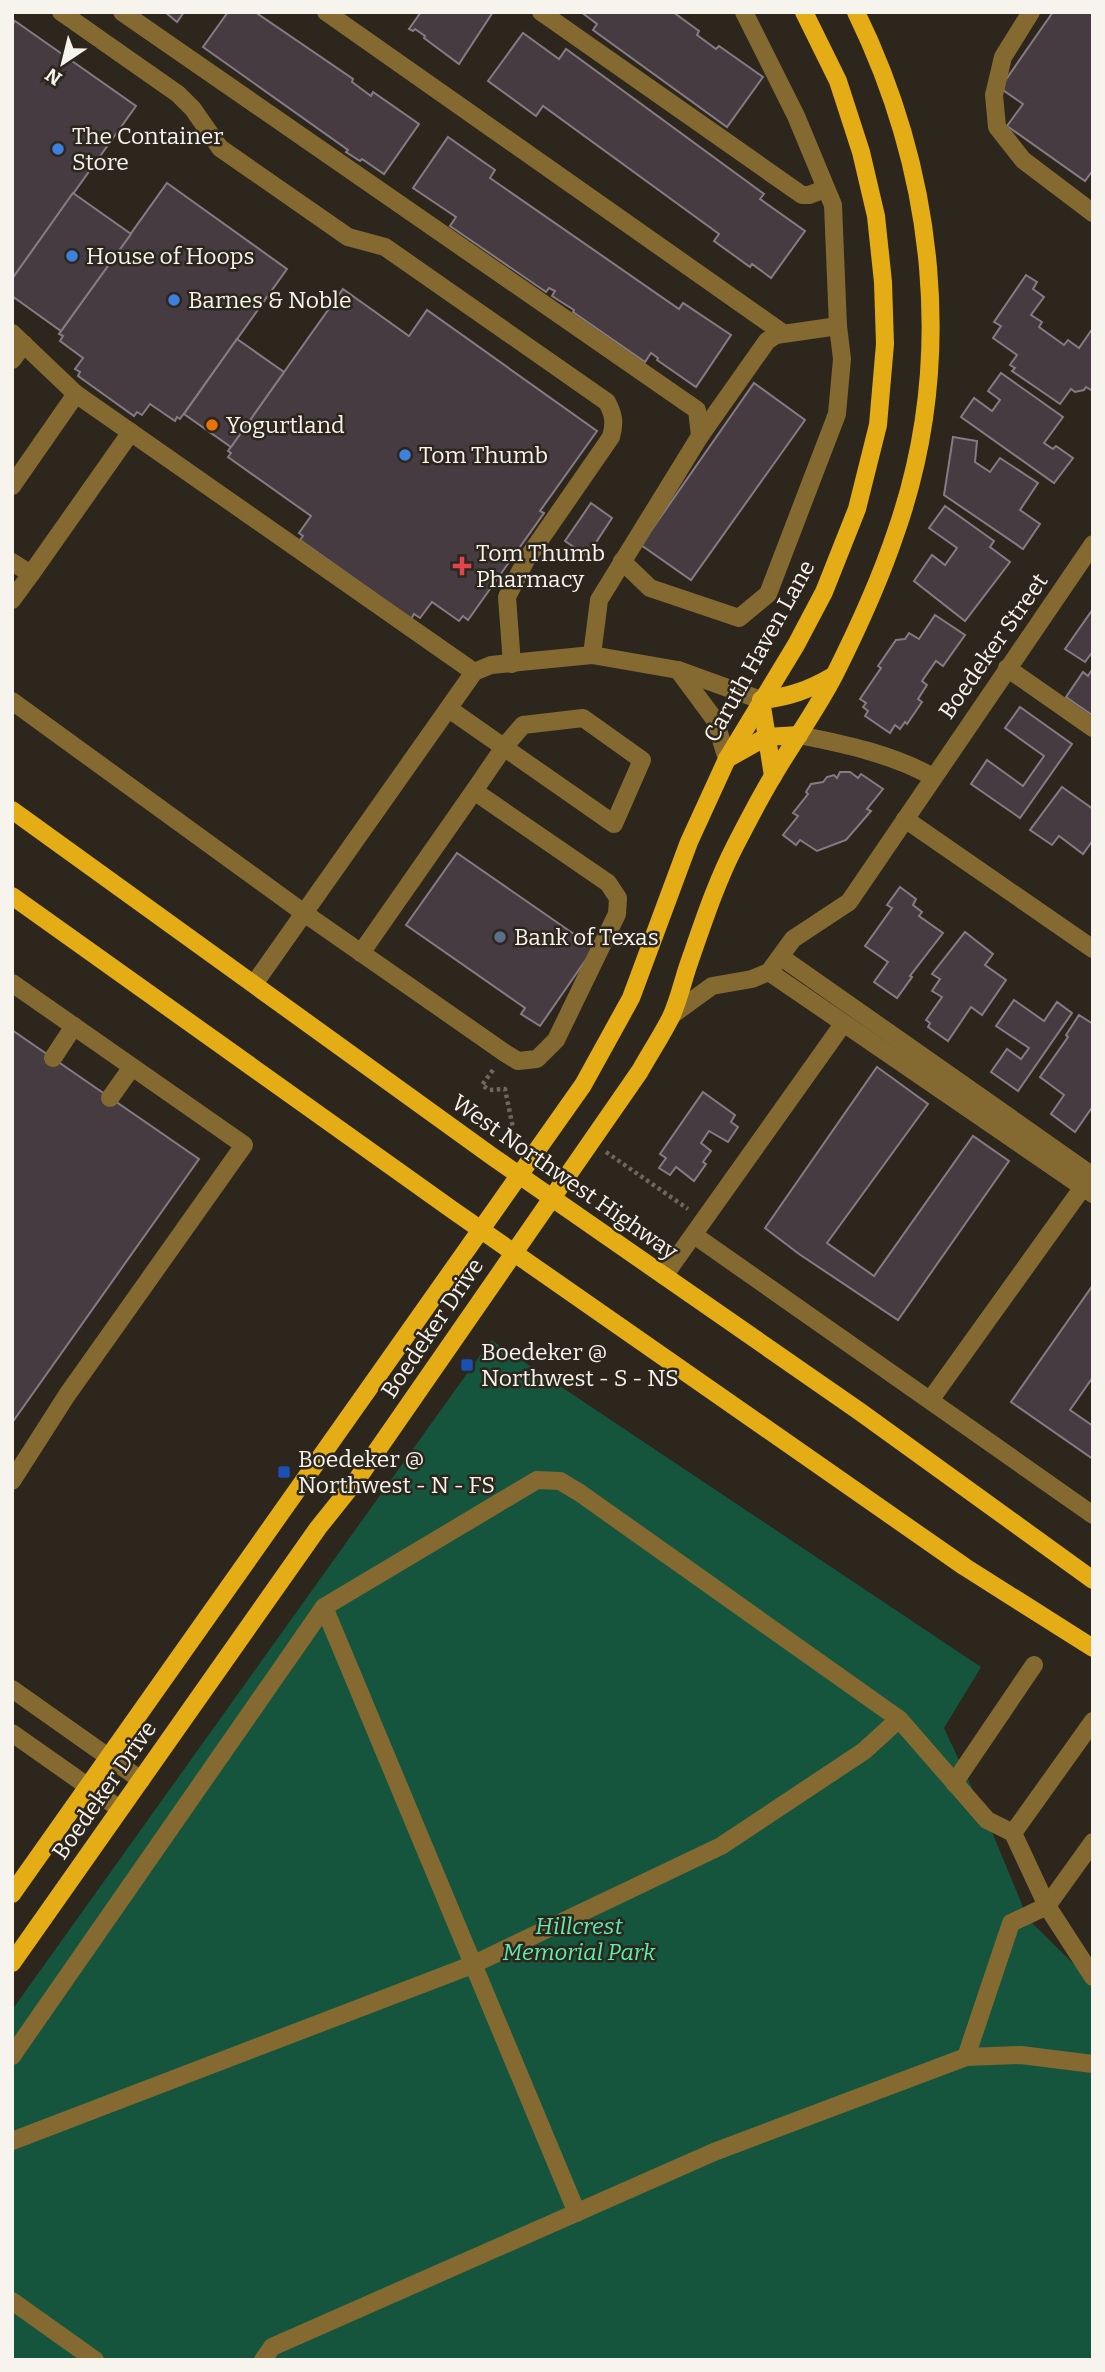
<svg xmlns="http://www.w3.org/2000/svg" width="1105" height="2372" font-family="Bitter,serif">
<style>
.green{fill:#15553d}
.building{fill:#453b41;stroke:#877b83;stroke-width:2}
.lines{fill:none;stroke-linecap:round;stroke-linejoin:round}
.path{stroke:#6c675f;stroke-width:4.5;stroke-dasharray:3.5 3.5;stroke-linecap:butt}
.minor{stroke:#846a31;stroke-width:18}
.major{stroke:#e4ac15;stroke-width:18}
.shop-dot{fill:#3f7fe0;stroke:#2c261d;stroke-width:2.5}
.food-dot{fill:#e8710a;stroke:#2c261d;stroke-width:2.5}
.health-dot{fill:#e0444e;stroke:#2c261d;stroke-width:2.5}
.service-dot{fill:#5c6f8a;stroke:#2c261d;stroke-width:2.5}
.transit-dot{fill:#1a4fb4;stroke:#2c261d;stroke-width:2.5}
.labels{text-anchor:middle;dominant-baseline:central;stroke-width:5;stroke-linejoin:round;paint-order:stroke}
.poi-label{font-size:23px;fill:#f7f3ed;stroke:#2c261d;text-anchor:start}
.street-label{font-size:23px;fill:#f7f3ed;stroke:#2c261d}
.park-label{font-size:23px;font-style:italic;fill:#5aeeb3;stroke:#2c261d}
</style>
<rect width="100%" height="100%" fill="#2c261d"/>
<path class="green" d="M 491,1340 L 981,1667 L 944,1728 L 987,1820 L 1028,1919 L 1093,1983 L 1093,2360 L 12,2360 L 12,2010 Z"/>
<g class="building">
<path d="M 165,12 L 184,12 L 177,22 Z"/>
<path d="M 228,12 L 255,12 L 353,79 L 352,82 L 371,96 L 373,92 L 419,124 L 384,174 L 362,159 L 360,161 L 346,152 L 348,150 L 203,47 Z"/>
<path d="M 421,12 L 493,12 L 459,64 L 424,38 L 425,36 L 415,29 L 413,31 L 409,29 Z"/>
<path d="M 581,12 L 673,12 L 699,31 L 697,35 L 716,49 L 719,46 L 763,77 L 727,127 L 593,30 L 597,24 Z"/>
<path d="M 1053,12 L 1093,12 L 1093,170 L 1085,181 L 1007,126 L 1023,104 L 1000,88 Z"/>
<path d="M 15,21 L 136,106 L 12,279 L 12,25 Z"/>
<path d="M 523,33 L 559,59 L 566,49 L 764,194 L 760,199 L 805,231 L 771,278 L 752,264 L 750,267 L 714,241 L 719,234 L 543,106 L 536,116 L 488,81 Z"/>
<path d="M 448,137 L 495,170 L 490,178 L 679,309 L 683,303 L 731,335 L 696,387 L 657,360 L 658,358 L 651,353 L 645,362 L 573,312 L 574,310 L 552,296 L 555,291 L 549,288 L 546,292 L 450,226 L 456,217 L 413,188 Z"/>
<path d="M 167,183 L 287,269 L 180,419 L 177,417 L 175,421 L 150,404 L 142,415 L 137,412 L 134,416 L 78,376 L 80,372 L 75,369 L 83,358 L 60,341 L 63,336 L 59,334 Z"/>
<path d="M 73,193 L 131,234 L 61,331 L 12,296 L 12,279 Z"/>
<path d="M 1026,275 L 1037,282 L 1033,289 L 1044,297 L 1031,315 L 1042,322 L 1039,327 L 1064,345 L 1068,340 L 1079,348 L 1093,328 L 1093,391 L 1086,387 L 1084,390 L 1075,392 L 1071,389 L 1060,404 L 1012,371 L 1015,368 L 1010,365 L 1017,355 L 993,338 L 1001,326 L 994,322 Z"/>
<path d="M 343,289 L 409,336 L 427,310 L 597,431 L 540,511 L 544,513 L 468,620 L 463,616 L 459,621 L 432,602 L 420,618 L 414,614 L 411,619 L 300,540 L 303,536 L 299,533 L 311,516 L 228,457 L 231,453 L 228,451 Z"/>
<path d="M 237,339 L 284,372 L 231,447 L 184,414 Z"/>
<path d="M 1001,373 L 1063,417 L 1044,443 L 1053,449 L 1056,446 L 1073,458 L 1054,483 L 961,417 L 974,398 L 992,411 L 1000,400 L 988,391 Z"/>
<path d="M 754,383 L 805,420 L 691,580 L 641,545 Z"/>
<path d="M 953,437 L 977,441 L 975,462 L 990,472 L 1000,458 L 1038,483 L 1020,510 L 1040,524 L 1023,549 L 944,495 Z"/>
<path d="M 591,503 L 612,518 L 587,556 L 565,541 Z"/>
<path d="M 945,506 L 994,541 L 990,547 L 1010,562 L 965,621 L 914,581 L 932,555 L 945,565 L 957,548 L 929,528 Z"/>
<path d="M 1093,609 L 1093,651 L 1085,662 L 1065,649 Z"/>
<path d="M 935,615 L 965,635 L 943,666 L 936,661 L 922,681 L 927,685 L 918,699 L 922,702 L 907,724 L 905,722 L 900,729 L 895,725 L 890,733 L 865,716 L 868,711 L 863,707 L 866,703 L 860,699 L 881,668 L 878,666 L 896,640 L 905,639 L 909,633 L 919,639 Z"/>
<path d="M 1093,668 L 1093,713 L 1092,715 L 1066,697 L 1083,672 L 1088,676 Z"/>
<path d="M 1020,707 L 1072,744 L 1020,818 L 971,784 L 987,760 L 1023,786 L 1044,756 L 1005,728 Z"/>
<path d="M 840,772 L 850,772 L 858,778 L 861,774 L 883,789 L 867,809 L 871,811 L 846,840 L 817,851 L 800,840 L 796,845 L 783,835 L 798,816 L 793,813 L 808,794 L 806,792 L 811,784 L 823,782 L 827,777 L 834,775 L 837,778 Z"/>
<path d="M 1062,787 L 1093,809 L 1093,840 L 1083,854 L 1059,836 L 1052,845 L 1030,830 Z"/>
<path d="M 457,853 L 594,948 L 540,1026 L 521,1014 L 525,1008 L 406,925 Z"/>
<path d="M 900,887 L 916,899 L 913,905 L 922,912 L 919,916 L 943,933 L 910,976 L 912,977 L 897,998 L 874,982 L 888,962 L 865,946 L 892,908 L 887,905 Z"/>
<path d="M 965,932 L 993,954 L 985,965 L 1006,980 L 982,1015 L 971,1007 L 948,1041 L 928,1027 L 930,1023 L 926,1020 L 942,997 L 932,991 L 940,979 L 932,974 Z"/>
<path d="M 1014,1000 L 1044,1021 L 1057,1002 L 1072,1013 L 1018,1091 L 991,1072 L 1007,1049 L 1021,1059 L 1029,1048 L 996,1026 Z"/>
<path d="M 1079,1015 L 1093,1024 L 1093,1106 L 1075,1132 L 1051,1114 L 1064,1095 L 1040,1077 L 1068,1037 L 1066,1035 Z"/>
<path d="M 12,1030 L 199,1159 L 14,1420 L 12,1419 Z"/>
<path d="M 877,1067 L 928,1104 L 827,1243 L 874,1276 L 973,1136 L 1009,1161 L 898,1320 L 799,1254 L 765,1228 Z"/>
<path d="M 703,1092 L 735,1115 L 731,1122 L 738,1127 L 728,1142 L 709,1131 L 701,1143 L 711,1151 L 703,1162 L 706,1164 L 694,1181 L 676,1167 L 670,1175 L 659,1168 L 666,1158 L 660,1154 Z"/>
<path d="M 1093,1285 L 1093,1377 L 1070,1410 L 1093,1426 L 1093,1459 L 1011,1402 Z"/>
</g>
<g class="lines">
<g class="path">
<path d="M 493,1070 L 482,1085 L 489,1090 L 505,1089 L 513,1128"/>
<path d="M 606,1152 L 688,1209"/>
</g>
<g class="minor">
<path d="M 61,12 L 178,94 L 193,109 L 220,148 L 348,237 L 385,247 L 607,402 C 614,415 615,423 611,437 L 526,560 L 507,597 L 512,664"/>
<path d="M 122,12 L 697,410 L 700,436 L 599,600 L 592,655"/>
<path d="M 326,12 L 783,333"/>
<path d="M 541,12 L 802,195 L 809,195 L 825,189"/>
<path d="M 1031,12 L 1003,57 L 994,95 L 997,127 L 1023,160 L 1093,213"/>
<path d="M 12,333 L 76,394 L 474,672"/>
<path d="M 12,360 L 24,344"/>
<path d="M 700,436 L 767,341 L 776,335 L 838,326"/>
<path d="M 12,486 L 76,394"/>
<path d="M 622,561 L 650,588 L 739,618 L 768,594 L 837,414 L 842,359 L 838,326 L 833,205 L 796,116 L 744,12"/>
<path d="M 12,562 L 31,574 L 12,600"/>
<path d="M 31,574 L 131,432"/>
<path d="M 1007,668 L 1093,728"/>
<path d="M 678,670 L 715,720 L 727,759"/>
<path d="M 12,701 L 304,913 L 505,1053 L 518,1061 L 537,1059 L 556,1040 L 617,914 L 618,898 L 608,883 L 474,791 L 361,953"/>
<path d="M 449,709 L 614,824 L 642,760 L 583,718 L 523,725 L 504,747 L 474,791"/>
<path d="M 799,735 C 844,744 892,754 933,777"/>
<path d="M 905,819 L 1093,949"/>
<path d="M 781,957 L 1093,1176"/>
<path d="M 769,972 L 1093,1194"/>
<path d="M 12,983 L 244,1145 L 67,1395 L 12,1481"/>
<path d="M 254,984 L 474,672 L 491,665 L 592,655 L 678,670 L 761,700"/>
<path d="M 672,1015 L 712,986 L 752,979 L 769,972 L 793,939 L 849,902 L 1093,544"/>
<path d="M 53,1058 L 74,1026"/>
<path d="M 110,1098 L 132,1067"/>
<path d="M 694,1235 L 1093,1515"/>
<path d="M 664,1276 L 843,1024"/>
<path d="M 931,1399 L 1083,1187"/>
<path d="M 324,1607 L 577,2213"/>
<path d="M 12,1689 L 141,1780"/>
<path d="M 12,1733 L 120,1809"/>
<path d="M 954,1783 L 1034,1665"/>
<path d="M 1013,1833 L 1093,1721"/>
<path d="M 12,2056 L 324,1607 L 537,1480 L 560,1481 L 580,1493 L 899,1719 L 987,1820 L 1013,1833 L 1047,1906 L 1093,1977"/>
<path d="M 966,2057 L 1011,1923 L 1047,1906 L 1093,1842"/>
<path d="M 12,2141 L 472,1965 L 721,1846 L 864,1751 L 899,1719"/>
<path d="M 12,2301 L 95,2360"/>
<path d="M 263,2360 L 272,2347 L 714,2152 L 966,2057 L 1021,2055 L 1093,2064"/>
</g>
<g class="major">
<path d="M 761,700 C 789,697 809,690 833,676"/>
<path d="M 761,700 L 773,776"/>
<path d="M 727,759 L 766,737 L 799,735"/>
<path d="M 12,810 L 493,1157 L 859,1411 L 1093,1580"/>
<path d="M 12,896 L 454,1211 L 965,1567 L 1093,1648"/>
<path d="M 12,1894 L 583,1085 L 631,998 L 689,842 L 727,759 L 796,645 L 824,592 L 857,509 L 878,425 L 885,344 L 883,282 L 876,216 L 861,152 L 838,81 L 804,12"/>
<path d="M 12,1963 L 318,1528 L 358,1478 L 640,1071 C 650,1053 662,1035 671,1017 C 679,1000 683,980 689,963 C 703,923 716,883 735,846 C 747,823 759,799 773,776 C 793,742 817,709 835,674 C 858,628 880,580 896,532 C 956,361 935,174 856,12"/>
</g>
</g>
<g class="shop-dot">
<circle cx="58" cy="149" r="7"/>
<circle cx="72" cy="256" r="7"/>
<circle cx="174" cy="300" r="7"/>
<circle cx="405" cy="455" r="7"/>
</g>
<circle class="food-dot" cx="212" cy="425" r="7"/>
<path class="health-dot" d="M458.5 555.5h7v7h7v7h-7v7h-7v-7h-7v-7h7z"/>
<circle class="service-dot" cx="500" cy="937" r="7"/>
<g class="transit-dot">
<rect x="460" y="1358" width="14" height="14" rx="3.5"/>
<rect x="277" y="1465" width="14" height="14" rx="3.5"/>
</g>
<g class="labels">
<g class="poi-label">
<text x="72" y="136">The Container<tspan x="72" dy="26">Store</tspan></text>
<text x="86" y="256">House of Hoops</text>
<text x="188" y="300">Barnes &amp; Noble</text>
<text x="226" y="425">Yogurtland</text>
<text x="419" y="455">Tom Thumb</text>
<text x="476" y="553">Tom Thumb<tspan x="476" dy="26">Pharmacy</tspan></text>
<text x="514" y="937">Bank of Texas</text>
<text x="481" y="1352">Boedeker @<tspan x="481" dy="26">Northwest - S - NS</tspan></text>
<text x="298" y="1459">Boedeker @<tspan x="298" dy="26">Northwest - N - FS</tspan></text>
</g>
<g class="street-label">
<text transform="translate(993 646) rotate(-55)">Boedeker Street</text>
<text transform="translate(759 651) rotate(-61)">Caruth Haven Lane</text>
<text transform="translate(565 1177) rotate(35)">West Northwest Highway</text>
<text transform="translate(432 1328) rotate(-56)">Boedeker Drive</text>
<text transform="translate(104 1790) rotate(-55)">Boedeker Drive</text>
</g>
<g class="park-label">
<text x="579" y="1926">Hillcrest<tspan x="579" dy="26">Memorial Park</tspan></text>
</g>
</g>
<rect width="1105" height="2372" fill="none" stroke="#f7f3ed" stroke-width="28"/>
<g transform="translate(63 63) rotate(215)" stroke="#2c261d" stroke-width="5" paint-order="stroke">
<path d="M0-5L12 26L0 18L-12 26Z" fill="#f7f3ed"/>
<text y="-10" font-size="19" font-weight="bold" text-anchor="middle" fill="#f7f3ed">N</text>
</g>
</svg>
